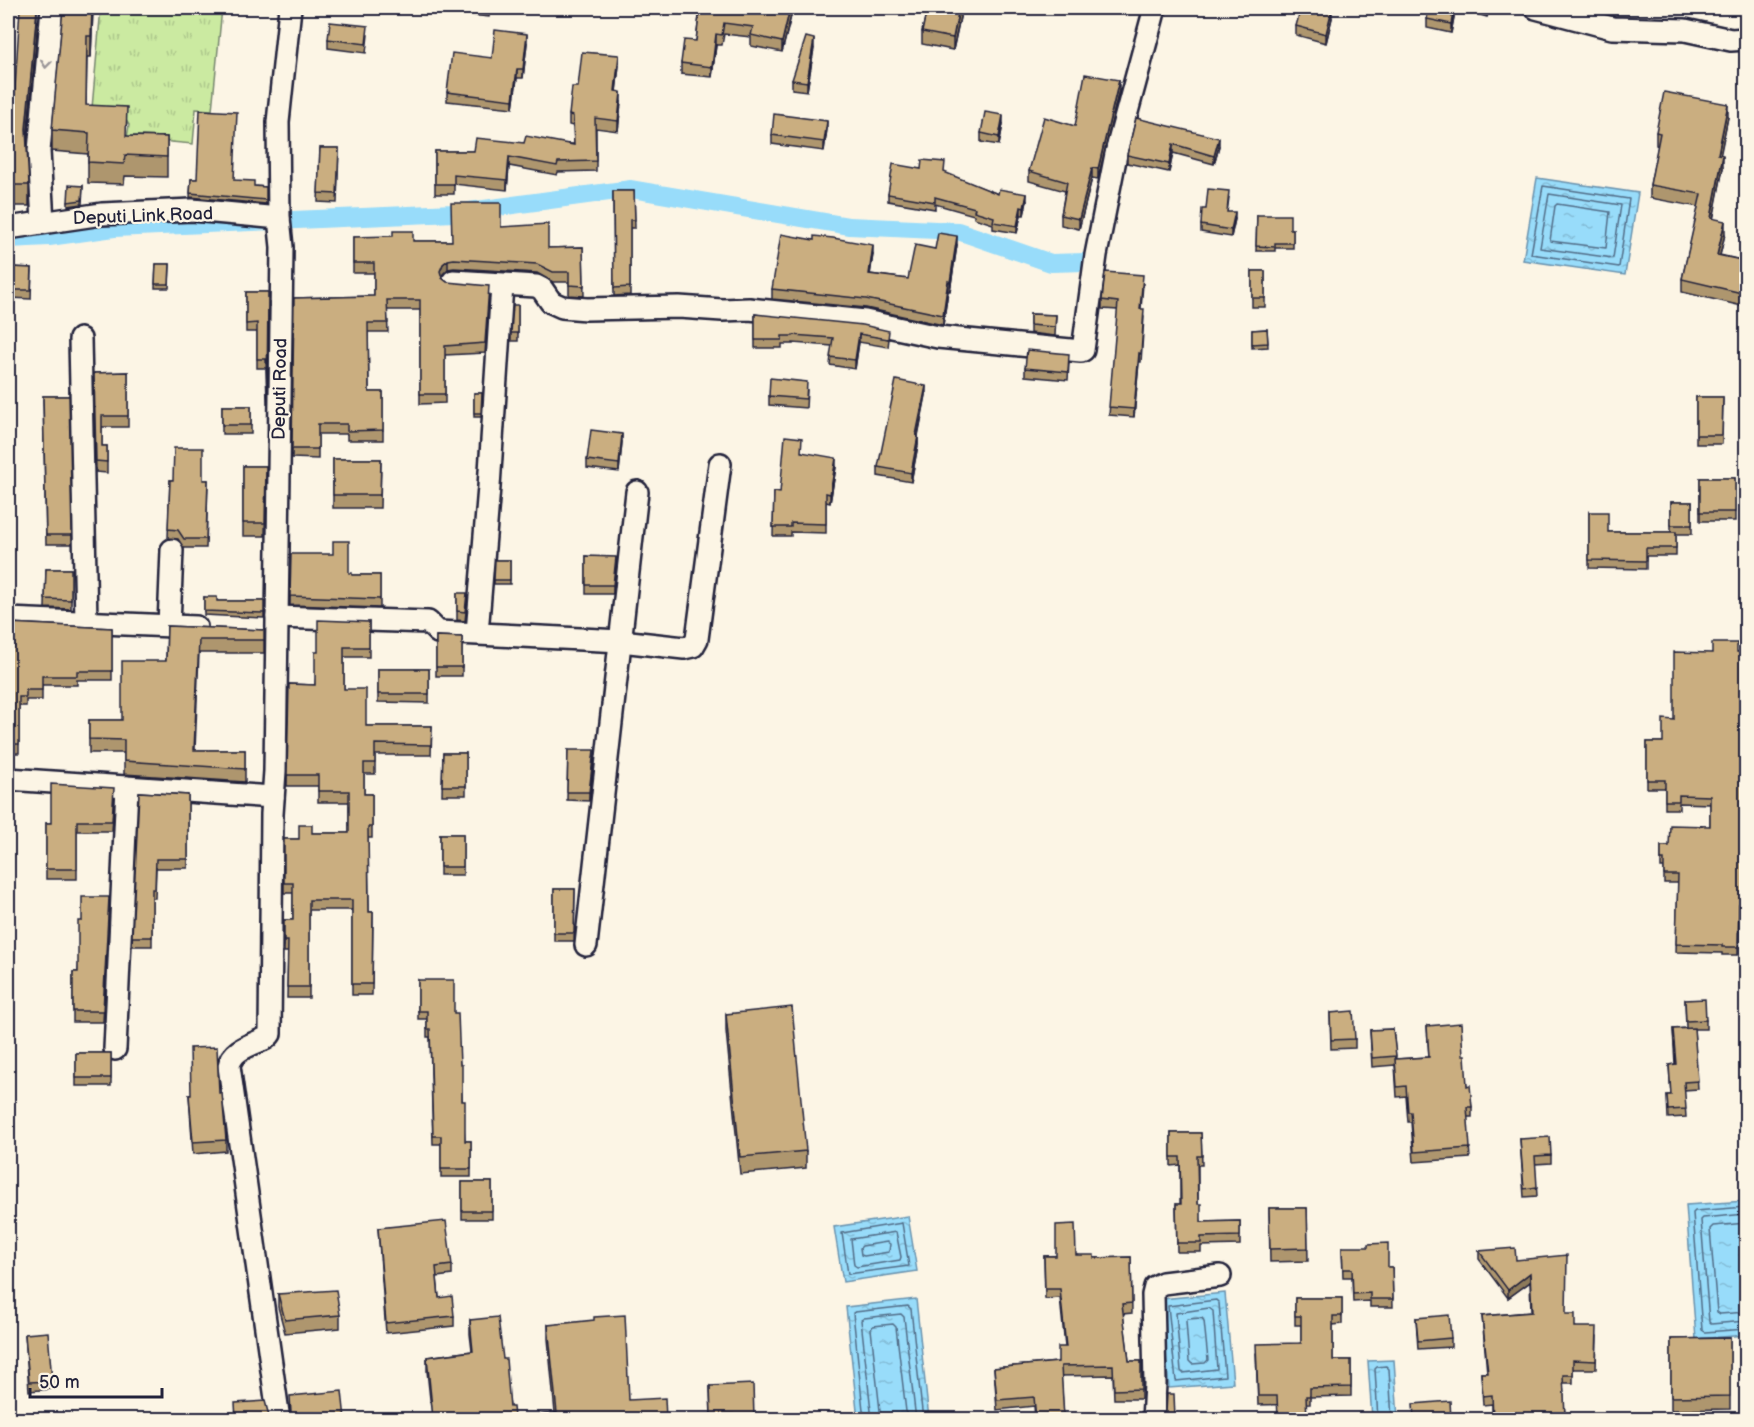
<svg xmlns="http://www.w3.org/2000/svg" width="1754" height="1427" font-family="'Balsamiq Sans',sans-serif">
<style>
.grass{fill:url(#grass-tufts);stroke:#76866e;stroke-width:1.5}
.water{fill:url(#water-ripples);stroke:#6992ae;stroke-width:1.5}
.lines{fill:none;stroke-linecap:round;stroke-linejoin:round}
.shore{stroke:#516c87;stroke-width:1.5}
.canal{stroke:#98dcfa;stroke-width:18}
.minor-casing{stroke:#22223b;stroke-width:26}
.minor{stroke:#fcf5e5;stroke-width:21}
.wall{fill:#ae966e;stroke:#22223b;stroke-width:1.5}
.shaded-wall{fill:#8d7a5a;stroke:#22223b;stroke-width:1.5}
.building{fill:#caae80;stroke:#22223b;stroke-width:1.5}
.oneway{stroke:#9a9698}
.labels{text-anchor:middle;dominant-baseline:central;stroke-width:4.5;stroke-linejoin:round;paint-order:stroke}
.street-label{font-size:18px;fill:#22223b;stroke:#fcf5e5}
</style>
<defs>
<pattern id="grass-tufts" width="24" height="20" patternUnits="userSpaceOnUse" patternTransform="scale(1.5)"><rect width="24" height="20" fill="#cbeaa1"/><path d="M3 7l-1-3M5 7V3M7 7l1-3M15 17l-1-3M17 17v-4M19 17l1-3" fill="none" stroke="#aec88c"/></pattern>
<pattern id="water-ripples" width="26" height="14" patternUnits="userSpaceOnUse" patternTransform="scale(1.5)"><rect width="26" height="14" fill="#98dcfa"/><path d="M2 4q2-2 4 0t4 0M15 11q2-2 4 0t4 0" fill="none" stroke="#83bcd7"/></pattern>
</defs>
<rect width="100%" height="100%" fill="#fcf5e5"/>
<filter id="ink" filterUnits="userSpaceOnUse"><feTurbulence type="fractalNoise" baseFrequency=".0167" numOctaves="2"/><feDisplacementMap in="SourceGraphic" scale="12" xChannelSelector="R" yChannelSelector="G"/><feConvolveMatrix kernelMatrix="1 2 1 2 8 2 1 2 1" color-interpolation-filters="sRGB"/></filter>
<g filter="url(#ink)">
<path class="grass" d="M 101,8 L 222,8 L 212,110 L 196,109 L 193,144 L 127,138 L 129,125 L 124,117 L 92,108 Z"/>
<g class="water">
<path d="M 1537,178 L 1638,193 L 1625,275 L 1523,260 Z"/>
<path d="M 1746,1201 L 1746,1335 L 1696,1339 L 1686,1205 Z"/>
<path d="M 908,1216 L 917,1271 L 843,1282 L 834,1227 Z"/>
<path d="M 1225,1293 L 1233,1383 L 1169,1388 L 1161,1299 Z"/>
<path d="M 916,1299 L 929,1419 L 858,1419 L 846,1307 Z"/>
<path d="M 1394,1360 L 1398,1419 L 1372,1419 L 1368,1361 Z"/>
</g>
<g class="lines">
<g class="shore">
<path d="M 1543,186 L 1629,199 L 1619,267 L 1531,254 Z"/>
<path d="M 1549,194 L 1621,205 L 1613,258 L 1540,248 Z"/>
<path d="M 1557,204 L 1610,212 L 1606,248 L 1550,241 L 1555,206 Z"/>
<path d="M 1746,1207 L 1695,1211 L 1693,1213 L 1702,1330 L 1705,1332 L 1746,1329"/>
<path d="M 1746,1214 L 1703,1218 L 1701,1220 L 1709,1322 L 1711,1324 L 1746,1321"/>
<path d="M 902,1223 L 909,1266 L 848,1274 L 842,1233 Z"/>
<path d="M 1746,1223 L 1713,1226 L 1710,1229 L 1717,1312 L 1720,1314 L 1746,1312"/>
<path d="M 896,1232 L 901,1257 L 900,1260 L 857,1267 L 854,1265 L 851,1239 Z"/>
<path d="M 887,1242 L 890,1244 L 889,1252 L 864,1256 L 861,1255 L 860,1248 L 862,1246 Z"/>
<path d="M 1216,1300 L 1219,1303 L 1225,1376 L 1176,1381 L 1168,1306 Z"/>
<path d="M 1209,1308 L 1213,1311 L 1217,1369 L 1183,1373 L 1181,1371 L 1176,1313 Z"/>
<path d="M 1202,1318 L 1204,1321 L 1208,1360 L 1205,1363 L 1192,1364 L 1189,1361 L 1186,1321 L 1188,1319 Z"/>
<path d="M 864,1420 L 853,1313 L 855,1312 L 908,1306 L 911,1309 L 923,1420"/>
<path d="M 872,1420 L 861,1320 L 864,1318 L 901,1314 L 904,1317 L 916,1420"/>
<path d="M 881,1420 L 871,1329 L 873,1326 L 893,1324 L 896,1327 L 907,1420"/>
<path d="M 1378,1420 L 1375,1369 L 1377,1367 L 1386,1366 L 1389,1369 L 1392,1420"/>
</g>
<path class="canal" d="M 8,239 L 49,237 L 114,228 L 454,213 L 631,189 L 849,226 L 958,231 L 1051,263 L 1086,262"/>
<g class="minor-casing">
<g id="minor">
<path d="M 1536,8 L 1612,28 L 1685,30 L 1731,40 L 1746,39"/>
<path d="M 43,222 L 39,151 L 52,8"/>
<path d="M 8,228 L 102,214 L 192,210 L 279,218"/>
<path d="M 453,281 L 536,286 L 542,289 L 551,302 L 562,307 L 587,309 L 679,307 L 722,310 L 749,309 L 865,321 L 938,337 L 1081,351 L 1083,350 L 1096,255 L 1117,149 L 1155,8"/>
<path d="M 80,339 L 86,622"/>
<path d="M 277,617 L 428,622 L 438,632 L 621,641 L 684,648 L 693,646 L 697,639 L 720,464"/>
<path d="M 8,619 L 196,627"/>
<path d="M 169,626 L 172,550"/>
<path d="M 477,633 L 489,487 L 502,285"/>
<path d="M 8,779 L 273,797"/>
<path d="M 586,945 L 637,492"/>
<path d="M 115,1049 L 127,787"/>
<path d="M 279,1420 L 229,1066 C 232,1049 252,1045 266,1038 L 270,1034 L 272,814 L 275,771 L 282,247 L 279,218 L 278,122 L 290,8"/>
<path d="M 1153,1420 L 1155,1384 L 1153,1295 L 1155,1287 L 1163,1283 L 1220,1276"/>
</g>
</g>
<use href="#minor" class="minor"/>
</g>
<g class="wall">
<path d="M 93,8 L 91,57 L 87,57 L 86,105 L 127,136 L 167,137 L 167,177 L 125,176 L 124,184 L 88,183 L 88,154 L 52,151 L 52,130 Z"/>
<path d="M 461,8 L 490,8 L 489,17 L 461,14 Z"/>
<path d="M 514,8 L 535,8 L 535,11 Z"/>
<path d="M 700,8 L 793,8 L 782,52 L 751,46 L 751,37 L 724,34 L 722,45 L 716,45 L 712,77 L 681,74 L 681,63 L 696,41 Z"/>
<path d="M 927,8 L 962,8 L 953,50 L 922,44 L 922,32 Z"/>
<path d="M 1125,8 L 1143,8 L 1141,12 Z"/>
<path d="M 1457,8 L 1490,8 L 1487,17 Z"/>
<path d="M 1454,17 L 1451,33 L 1427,28 L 1427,19 Z"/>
<path d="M 1332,18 L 1326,43 L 1296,35 L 1296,26 Z"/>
<path d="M 37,31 L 27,142 L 29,185 L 29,206 L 8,206 L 8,117 L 14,103 Z"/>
<path d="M 368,35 L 366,53 L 328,48 L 328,39 Z"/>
<path d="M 527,43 L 523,78 L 517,78 L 513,108 L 447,101 L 447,92 L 492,58 Z"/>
<path d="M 814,48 L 807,91 L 792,89 L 792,80 Z"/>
<path d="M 619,65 L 616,92 L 621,102 L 618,131 L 596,128 L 596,171 L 558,172 L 557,175 L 509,166 L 507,190 L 454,184 L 454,194 L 435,194 L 435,151 L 474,151 L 524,143 L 574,144 L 573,126 L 569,125 L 569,115 L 578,87 Z"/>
<path d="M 1119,90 L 1098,179 L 1092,178 L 1079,229 L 1061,225 L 1061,215 L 1065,191 L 1029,181 L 1029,171 L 1075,126 Z"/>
<path d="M 1728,117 L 1720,154 L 1723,168 L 1713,218 L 1725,234 L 1720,255 L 1746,261 L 1742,306 L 1682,292 L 1682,279 L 1699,207 L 1650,198 L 1650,185 L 1658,146 L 1656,145 L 1656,132 Z"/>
<path d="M 1136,118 L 1219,146 L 1214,164 L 1173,153 L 1169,172 L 1127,163 L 1127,155 Z"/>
<path d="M 1003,124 L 999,145 L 981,142 L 981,133 Z"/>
<path d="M 827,129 L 824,151 L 772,144 L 772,135 Z"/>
<path d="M 320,148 L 339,148 L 337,203 L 318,202 Z"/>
<path d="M 944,173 L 998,194 L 1027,201 L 1024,215 L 1021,215 L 1017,233 L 993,229 L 993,224 L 974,218 L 974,215 L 935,204 L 935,209 L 888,201 L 888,194 Z"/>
<path d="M 191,179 L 234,180 L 254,186 L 266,187 L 266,204 L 190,197 Z"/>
<path d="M 83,186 L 82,204 L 68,206 L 68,202 Z"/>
<path d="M 613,191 L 634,191 L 635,228 L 630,228 L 630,295 L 614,296 Z"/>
<path d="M 1229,198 L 1227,212 L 1235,219 L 1231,237 L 1201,232 L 1201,225 L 1206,209 Z"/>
<path d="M 1257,215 L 1290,229 L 1293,229 L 1293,248 L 1275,248 L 1275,251 L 1256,251 Z"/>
<path d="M 501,227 L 548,248 L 583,247 L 584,296 L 569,295 L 569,282 L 553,282 L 537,273 L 454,268 L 448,269 L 443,274 L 442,277 L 447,282 L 489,296 L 485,353 L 445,355 L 445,403 L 420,404 L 420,310 L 387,310 L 388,332 L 368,332 L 369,392 L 383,392 L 383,440 L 347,440 L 347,434 L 318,434 L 318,459 L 292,458 L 294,298 L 374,296 L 374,273 L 353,273 L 353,237 L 413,241 L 452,241 Z"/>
<path d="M 957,245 L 950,291 L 948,291 L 943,325 L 866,308 L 772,299 L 772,289 L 873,254 L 870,274 L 908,279 L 935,249 Z"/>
<path d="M 156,264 L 170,264 L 169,288 L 155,288 Z"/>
<path d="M 10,267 L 32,268 L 31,299 L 10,298 Z"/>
<rect x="1252" y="271" width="13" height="36"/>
<path d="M 1143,284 L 1141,309 L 1144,317 L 1141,362 L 1139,362 L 1134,417 L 1109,415 L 1118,310 L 1102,309 L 1102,300 Z"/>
<path d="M 246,292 L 268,292 L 267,404 L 266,368 L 257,368 L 257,332 L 246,332 Z"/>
<path d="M 518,305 L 518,341 L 511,341 L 511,333 Z"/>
<path d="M 755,314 L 889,339 L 888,347 L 859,342 L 855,369 L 830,365 L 832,346 L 793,343 L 793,344 L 782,344 L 782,348 L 755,348 Z"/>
<path d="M 1030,314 L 1056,315 L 1055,336 L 1030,333 Z"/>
<path d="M 1267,329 L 1268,347 L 1252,348 L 1252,330 Z"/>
<path d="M 1069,363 L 1068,380 L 1025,376 L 1025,368 Z"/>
<path d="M 128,372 L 128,427 L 102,427 L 102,446 L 107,446 L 107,473 L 96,472 L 94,373 Z"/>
<path d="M 807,390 L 806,408 L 769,405 L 769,396 Z"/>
<path d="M 474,393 L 482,393 L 481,417 L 474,417 Z"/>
<path d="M 926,395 L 918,436 L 918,445 L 911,482 L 878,476 L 878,467 Z"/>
<path d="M 43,396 L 69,396 L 72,544 L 46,544 Z"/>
<path d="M 1696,397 L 1723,397 L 1722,444 L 1696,444 Z"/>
<rect x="222" y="406" width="29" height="28"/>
<path d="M 622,442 L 619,472 L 587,468 L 587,460 Z"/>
<path d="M 802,452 L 836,467 L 830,503 L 826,502 L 826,533 L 791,532 L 791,536 L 773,536 L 774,492 L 780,493 Z"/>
<path d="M 333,459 L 381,459 L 380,508 L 333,508 Z"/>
<path d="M 243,466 L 266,466 L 265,536 L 243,536 Z"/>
<rect x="1700" y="478" width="35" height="43"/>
<path d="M 170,480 L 208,480 L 206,548 L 184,548 L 178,539 L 168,538 Z"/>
<path d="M 1671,502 L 1692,502 L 1692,534 L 1676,534 L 1676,556 L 1646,556 L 1646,569 L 1589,568 L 1589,512 L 1608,532 L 1671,532 Z"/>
<path d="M 291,554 L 352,575 L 380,575 L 380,608 L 290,605 Z"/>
<path d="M 586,556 L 616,565 L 613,594 L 586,594 Z"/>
<path d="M 495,560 L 510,560 L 510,584 L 494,584 Z"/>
<path d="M 46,569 L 71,569 L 71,609 L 45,608 Z"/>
<path d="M 457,593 L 467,602 L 465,621 L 457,620 Z"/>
<path d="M 204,597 L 217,601 L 264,601 L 264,618 L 204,615 Z"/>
<path d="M 369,622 L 369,657 L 344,657 L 344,689 L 366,726 L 432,726 L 431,755 L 375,755 L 375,774 L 364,774 L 364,794 L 372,794 L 372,838 L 368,838 L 369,912 L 373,912 L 372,995 L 352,995 L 352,910 L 309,910 L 309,998 L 287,998 L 288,952 L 284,952 L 284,920 L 293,920 L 293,893 L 284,893 L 284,839 L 299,839 L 312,833 L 349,833 L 349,802 L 318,802 L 318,786 L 287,786 L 289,684 L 315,685 L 318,652 Z"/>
<path d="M 8,623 L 112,628 L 112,680 L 77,680 L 77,685 L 42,685 L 42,700 L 26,700 L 26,706 L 19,706 L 19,753 L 8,753 Z"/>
<path d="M 167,626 L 264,630 L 264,653 L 199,653 L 195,750 L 245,750 L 245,782 L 124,774 L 124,753 L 89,753 L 89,720 L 122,720 L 166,661 Z"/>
<path d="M 436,636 L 462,637 L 462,676 L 436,676 Z"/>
<path d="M 1737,652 L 1746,652 L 1746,912 L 1739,912 L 1738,955 L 1722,955 L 1722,953 L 1676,952 L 1678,883 L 1664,883 L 1664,868 L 1661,868 L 1661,846 L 1669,846 L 1710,826 L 1710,804 L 1679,803 L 1679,809 L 1665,809 L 1665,788 L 1647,788 L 1647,742 L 1663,742 L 1674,720 L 1712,653 Z"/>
<path d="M 378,669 L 429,669 L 429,703 L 378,702 Z"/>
<path d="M 568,750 L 594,759 L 589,801 L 567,800 Z"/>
<path d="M 443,753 L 466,753 L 466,795 L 442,795 Z"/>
<path d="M 139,792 L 188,795 L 188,868 L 156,868 L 155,898 L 152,898 L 152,946 L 132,946 Z"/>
<path d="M 114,799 L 112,831 L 77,831 L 77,879 L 46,879 L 46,823 L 51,823 Z"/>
<rect x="440" y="834" width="23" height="41"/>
<path d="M 554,889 L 575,889 L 574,941 L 554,941 Z"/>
<path d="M 109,908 L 103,1022 L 73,1022 L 73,972 L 78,972 L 82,921 Z"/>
<path d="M 418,980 L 454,1013 L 460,1065 L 465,1141 L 471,1141 L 471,1177 L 441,1177 L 441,1144 L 433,1144 L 430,1037 L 427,1037 L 427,1019 L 418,1019 Z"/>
<path d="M 1685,1000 L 1706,1020 L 1706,1029 L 1694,1029 L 1698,1089 L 1684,1090 L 1686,1117 L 1668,1118 L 1667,1095 L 1671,1095 L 1669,1065 L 1675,1064 L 1673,1029 L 1686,1028 Z"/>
<path d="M 1330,1013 L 1355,1039 L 1355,1048 L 1331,1049 Z"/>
<path d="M 726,1014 L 806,1151 L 806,1168 L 740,1174 L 726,1031 Z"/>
<path d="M 1427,1026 L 1463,1055 L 1467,1086 L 1472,1107 L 1472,1117 L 1467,1117 L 1470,1158 L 1414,1162 L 1411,1122 L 1408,1122 L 1406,1096 L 1397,1097 L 1395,1065 L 1372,1067 L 1370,1030 L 1393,1029 L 1396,1059 L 1429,1057 Z"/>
<rect x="76" y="1053" width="35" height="33"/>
<path d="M 219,1093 L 226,1140 L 226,1151 L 193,1154 L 189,1095 Z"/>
<path d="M 1171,1133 L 1201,1133 L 1202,1165 L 1198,1165 L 1198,1204 L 1201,1222 L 1240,1221 L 1240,1245 L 1201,1246 L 1201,1252 L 1177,1252 L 1176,1204 L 1180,1204 L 1180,1165 L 1171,1166 Z"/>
<path d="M 1520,1139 L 1551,1155 L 1551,1163 L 1535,1164 L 1537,1196 L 1524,1197 Z"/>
<rect x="462" y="1182" width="30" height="37"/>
<path d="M 1269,1208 L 1307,1208 L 1308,1261 L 1270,1262 Z"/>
<path d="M 378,1228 L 452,1265 L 452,1275 L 437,1277 L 439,1298 L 454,1316 L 454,1326 L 386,1333 Z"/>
<path d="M 1342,1247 L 1388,1267 L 1392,1267 L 1393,1307 L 1370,1307 L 1370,1301 L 1353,1302 L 1352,1277 L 1343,1277 Z"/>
<path d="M 1479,1251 L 1516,1260 L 1566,1314 L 1575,1327 L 1597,1336 L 1596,1369 L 1573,1369 L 1573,1383 L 1563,1383 L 1565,1419 L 1492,1419 L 1492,1404 L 1483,1405 L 1481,1373 L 1487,1373 L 1482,1316 L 1531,1312 L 1530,1282 L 1508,1298 L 1479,1259 Z"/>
<path d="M 1076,1255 L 1094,1258 L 1131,1257 L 1132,1313 L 1123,1314 L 1129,1361 L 1141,1361 L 1141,1399 L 1114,1399 L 1113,1375 L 1061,1376 L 1064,1419 L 1035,1419 L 1034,1406 L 997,1410 L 994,1368 L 1058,1362 L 1065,1347 L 1060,1298 L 1045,1299 L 1044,1256 Z"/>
<path d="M 278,1294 L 340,1315 L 340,1328 L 285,1333 L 278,1307 Z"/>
<path d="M 1295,1298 L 1342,1298 L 1342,1324 L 1333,1325 L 1333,1360 L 1351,1360 L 1351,1396 L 1310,1397 L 1310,1404 L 1258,1405 L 1256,1353 L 1301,1343 L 1301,1325 L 1295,1325 Z"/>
<path d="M 1416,1318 L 1451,1338 L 1451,1347 L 1418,1349 Z"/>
<path d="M 470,1320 L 503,1359 L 510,1407 L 514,1417 L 555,1413 L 548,1339 L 548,1325 L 629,1400 L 666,1419 L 432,1418 L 427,1371 L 427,1357 L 472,1351 L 470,1334 Z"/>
<path d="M 25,1334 L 52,1381 L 52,1389 L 29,1391 Z"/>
<path d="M 1730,1338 L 1730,1409 L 1671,1410 L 1671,1339 Z"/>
<path d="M 710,1386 L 754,1419 L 711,1419 Z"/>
</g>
<g class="shaded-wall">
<path d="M 92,8 L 93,8 L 91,57 L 91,36 Z"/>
<path d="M 790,8 L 793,8 L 782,52 L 782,42 Z"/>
<path d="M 959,8 L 962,8 L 953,50 L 953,38 Z"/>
<path d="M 1454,8 L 1454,17 L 1451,33 L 1451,24 Z"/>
<path d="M 1487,8 L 1490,8 L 1487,17 Z"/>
<path d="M 37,9 L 37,31 L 26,150 L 26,129 Z"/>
<path d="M 1332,9 L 1332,18 L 1326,43 L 1326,34 Z"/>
<path d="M 527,34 L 527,43 L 523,78 L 523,69 Z"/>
<path d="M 716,34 L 716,45 L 712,77 L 712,67 Z"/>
<path d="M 814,39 L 814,48 L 807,91 L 807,82 Z"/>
<path d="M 619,55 L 619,65 L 615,101 L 615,91 Z"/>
<path d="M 517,69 L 517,78 L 513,108 L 513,100 Z"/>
<path d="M 1119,80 L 1119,90 L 1098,179 L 1098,169 Z"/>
<path d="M 621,92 L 621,102 L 618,131 L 618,121 Z"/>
<path d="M 1728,104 L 1728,117 L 1718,167 L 1718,154 Z"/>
<path d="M 1003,115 L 1003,124 L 999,145 L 999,137 Z"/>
<path d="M 827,121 L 827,129 L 824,151 L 824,142 Z"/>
<path d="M 1219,138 L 1219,146 L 1214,164 L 1214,156 Z"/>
<path d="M 1173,144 L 1173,153 L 1169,172 L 1169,164 Z"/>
<path d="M 1723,155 L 1723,168 L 1711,231 L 1711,218 Z"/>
<path d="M 509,157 L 509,166 L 507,190 L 507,180 Z"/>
<path d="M 1092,168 L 1092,178 L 1079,229 L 1079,219 Z"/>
<path d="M 1027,194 L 1027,201 L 1024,215 L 1024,208 Z"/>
<path d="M 1021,207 L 1021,215 L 1017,233 L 1017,226 Z"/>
<path d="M 1235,212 L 1235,219 L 1231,237 L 1231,230 Z"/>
<path d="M 1725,221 L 1725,234 L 1717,268 L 1717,255 Z"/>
<path d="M 957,236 L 957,245 L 950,291 L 950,282 Z"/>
<path d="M 873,245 L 873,254 L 869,283 L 869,274 Z"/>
<path d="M 448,260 L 448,269 L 443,274 L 440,281 L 440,271 L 443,264 Z"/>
<path d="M 1746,273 L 1746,286 L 1742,306 L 1742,293 Z"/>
<path d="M 948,281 L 948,291 L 943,325 L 943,315 Z"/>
<path d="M 859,334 L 859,342 L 855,369 L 855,360 Z"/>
<path d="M 1139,353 L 1139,362 L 1134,417 L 1134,409 Z"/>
<path d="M 926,386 L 926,395 L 916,444 L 916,435 Z"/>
<path d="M 622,434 L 622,442 L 619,472 L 619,464 Z"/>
<path d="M 918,436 L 918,445 L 911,482 L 911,473 Z"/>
<path d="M 836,458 L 836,467 L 830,503 L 830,494 Z"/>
<path d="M 616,557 L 616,565 L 613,594 L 613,585 Z"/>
<path d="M 594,750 L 594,759 L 589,801 L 589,792 Z"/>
<path d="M 1530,1273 L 1530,1282 L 1508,1298 L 1508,1290 Z"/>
</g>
<g class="building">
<path d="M 20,8 L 37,9 L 26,129 L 29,185 L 8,185 L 8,117 L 9,103 L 14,103 Z"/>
<path d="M 63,8 L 92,8 L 91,36 L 87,36 L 86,105 L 127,107 L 126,136 L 167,137 L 167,157 L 125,155 L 124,164 L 88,162 L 89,133 L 52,130 Z"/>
<path d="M 700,8 L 790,8 L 782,42 L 751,35 L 753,27 L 724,23 L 722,35 L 716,34 L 712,67 L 681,63 L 684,40 L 696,41 Z"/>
<path d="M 927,8 L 959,8 L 953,38 L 922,32 Z"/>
<path d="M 1301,8 L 1325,8 L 1332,9 L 1326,34 L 1296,26 Z"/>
<path d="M 1429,8 L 1454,8 L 1451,24 L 1427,19 Z"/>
<path d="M 330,22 L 368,26 L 366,44 L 328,39 Z"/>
<path d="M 495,30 L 527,34 L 523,69 L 517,69 L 513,100 L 447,92 L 452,53 L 492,58 Z"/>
<path d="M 806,37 L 814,39 L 807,82 L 792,80 Z"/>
<path d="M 582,52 L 619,55 L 615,91 L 621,92 L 618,121 L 595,118 L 596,161 L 558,162 L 557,166 L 509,157 L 507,180 L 454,175 L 454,184 L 435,184 L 435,151 L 474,151 L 476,138 L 524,143 L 526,136 L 574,145 L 573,116 L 569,115 L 572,87 L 578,87 Z"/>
<path d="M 1085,74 L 1119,80 L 1098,169 L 1092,168 L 1079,219 L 1061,215 L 1067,182 L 1029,171 L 1044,117 L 1075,126 Z"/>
<path d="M 1664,92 L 1728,104 L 1718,154 L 1723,155 L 1711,218 L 1725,221 L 1717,255 L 1746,261 L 1746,273 L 1742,293 L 1682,279 L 1701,194 L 1650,185 L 1660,133 L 1656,132 Z"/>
<path d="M 200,110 L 237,112 L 234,180 L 254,181 L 254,186 L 266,187 L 266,200 L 190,193 L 191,179 L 197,179 Z"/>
<path d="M 985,112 L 1003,115 L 999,137 L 981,133 Z"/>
<path d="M 774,114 L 827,121 L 824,142 L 772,135 Z"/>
<path d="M 1136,118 L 1219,138 L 1214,156 L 1173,144 L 1169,164 L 1127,155 Z"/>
<path d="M 320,148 L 339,148 L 337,194 L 318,193 Z"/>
<path d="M 922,160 L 945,162 L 944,172 L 998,194 L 999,189 L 1027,194 L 1024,208 L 1021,207 L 1017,226 L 993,222 L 994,217 L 974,211 L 975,208 L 935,197 L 935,202 L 888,194 L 893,164 L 921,169 Z"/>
<path d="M 69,185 L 83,186 L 82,200 L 68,202 Z"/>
<path d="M 1208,189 L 1229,191 L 1227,212 L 1235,212 L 1231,230 L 1201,225 L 1202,209 L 1206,209 Z"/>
<path d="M 613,191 L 634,191 L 635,220 L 630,220 L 630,287 L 614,288 Z"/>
<path d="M 451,203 L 501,203 L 501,227 L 548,224 L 548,248 L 583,247 L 584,286 L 569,285 L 569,272 L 553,272 L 537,264 L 454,259 L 448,260 L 443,264 L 440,271 L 442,278 L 447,282 L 489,286 L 485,343 L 445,346 L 445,394 L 420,394 L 420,300 L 387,300 L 388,323 L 368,323 L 369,392 L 383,392 L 383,430 L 347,431 L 347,424 L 318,424 L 318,449 L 292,449 L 294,298 L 374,296 L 374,263 L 353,263 L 353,237 L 393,236 L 393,231 L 413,231 L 413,241 L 452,241 Z"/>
<path d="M 1257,215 L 1290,215 L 1290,229 L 1293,229 L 1293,243 L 1275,243 L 1275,247 L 1256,246 Z"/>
<path d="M 938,233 L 957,236 L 950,282 L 948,281 L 943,315 L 866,299 L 772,289 L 781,234 L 814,240 L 814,236 L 833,238 L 873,245 L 869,274 L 908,279 L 915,245 L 935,249 Z"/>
<path d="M 156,264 L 170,264 L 169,284 L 155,284 Z"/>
<path d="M 10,267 L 32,268 L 31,290 L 10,290 Z"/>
<rect x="1252" y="271" width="13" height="27"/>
<path d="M 1105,272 L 1143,275 L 1140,309 L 1144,309 L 1141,354 L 1139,353 L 1134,409 L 1109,407 L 1118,302 L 1102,300 Z"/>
<path d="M 246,292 L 268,292 L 267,396 L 266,359 L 257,359 L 257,323 L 246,324 Z"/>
<path d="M 513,305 L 518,305 L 518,333 L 511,333 Z"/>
<path d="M 755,314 L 863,325 L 889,331 L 888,339 L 859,334 L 855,360 L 830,357 L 833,338 L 793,335 L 793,336 L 782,336 L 782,340 L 755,340 Z"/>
<path d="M 1030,314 L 1056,315 L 1055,327 L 1030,325 Z"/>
<path d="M 1267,329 L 1268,343 L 1252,344 L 1252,330 Z"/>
<path d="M 1027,350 L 1069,354 L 1068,372 L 1025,368 Z"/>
<path d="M 128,372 L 128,416 L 102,416 L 102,446 L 107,446 L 107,462 L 96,461 L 94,373 Z"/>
<path d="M 770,378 L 807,382 L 806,399 L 769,396 Z"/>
<path d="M 896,380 L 926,386 L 916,435 L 918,436 L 911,473 L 878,467 Z"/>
<path d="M 474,393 L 482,393 L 481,413 L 474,413 Z"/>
<path d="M 43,396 L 69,396 L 72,535 L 46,535 Z"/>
<path d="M 1696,397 L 1723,397 L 1722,435 L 1696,435 Z"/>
<rect x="222" y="406" width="29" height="19"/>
<path d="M 591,430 L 622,434 L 619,464 L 587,460 Z"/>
<path d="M 785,436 L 802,438 L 801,452 L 836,458 L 830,494 L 826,493 L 826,524 L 791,523 L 791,527 L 773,527 L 774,492 L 780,493 Z"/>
<path d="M 174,448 L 203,448 L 203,480 L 208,480 L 206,539 L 184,539 L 178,530 L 168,529 L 170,480 L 173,480 Z"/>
<path d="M 333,459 L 381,459 L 380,495 L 333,495 Z"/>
<path d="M 243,466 L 266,466 L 265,523 L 243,523 Z"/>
<rect x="1700" y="478" width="35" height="34"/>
<rect x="1671" y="502" width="21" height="23"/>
<path d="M 1589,512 L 1608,512 L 1608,532 L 1676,532 L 1676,548 L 1646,548 L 1646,561 L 1589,560 Z"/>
<path d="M 333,541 L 349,541 L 349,573 L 352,573 L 352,575 L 380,575 L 380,599 L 290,596 L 291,554 L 333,554 Z"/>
<path d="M 586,556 L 616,557 L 613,585 L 586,585 Z"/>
<path d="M 495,560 L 510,560 L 510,580 L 494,580 Z"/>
<path d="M 46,569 L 71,569 L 71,600 L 45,599 Z"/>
<path d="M 457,593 L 467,593 L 465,612 L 457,611 Z"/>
<path d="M 204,597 L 217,597 L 217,601 L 264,601 L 264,613 L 204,611 Z"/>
<path d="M 318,620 L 369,622 L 369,647 L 344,647 L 344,689 L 366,689 L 366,726 L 432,726 L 431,745 L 375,744 L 375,763 L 364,763 L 364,794 L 372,794 L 372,827 L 368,827 L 369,912 L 373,912 L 372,984 L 352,984 L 352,900 L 309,900 L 309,987 L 287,987 L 288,941 L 284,941 L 284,920 L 293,920 L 293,883 L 284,883 L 284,839 L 299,839 L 299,825 L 312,825 L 312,833 L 349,833 L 349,791 L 318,791 L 318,775 L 287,775 L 289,684 L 315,685 L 315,652 L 318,652 Z"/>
<path d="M 8,623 L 112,628 L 112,671 L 77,671 L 77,676 L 42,676 L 42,690 L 26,690 L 26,697 L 19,697 L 19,744 L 8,744 Z"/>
<path d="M 167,626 L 264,630 L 264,640 L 199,640 L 194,750 L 245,750 L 245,769 L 124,761 L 124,740 L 89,739 L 89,720 L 122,720 L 122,661 L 166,661 Z"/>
<path d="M 436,636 L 462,637 L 462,667 L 436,667 Z"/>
<path d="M 1712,643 L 1737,643 L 1737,652 L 1746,652 L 1746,904 L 1739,904 L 1738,947 L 1722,947 L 1722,945 L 1676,944 L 1678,875 L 1664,875 L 1664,860 L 1661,860 L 1661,846 L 1669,846 L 1670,825 L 1710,826 L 1710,796 L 1679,795 L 1679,801 L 1665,801 L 1665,780 L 1647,780 L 1647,742 L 1663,742 L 1663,719 L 1674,720 L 1674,652 L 1712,653 Z"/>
<rect x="378" y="669" width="51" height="25"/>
<path d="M 568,750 L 594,750 L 589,792 L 567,792 Z"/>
<path d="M 443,753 L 466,753 L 466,786 L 442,786 Z"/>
<path d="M 51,784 L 114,788 L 112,821 L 77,821 L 77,869 L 46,869 L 46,823 L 51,823 Z"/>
<path d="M 139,792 L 188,795 L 188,859 L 156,859 L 155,889 L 152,889 L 152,937 L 132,937 Z"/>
<rect x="440" y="834" width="23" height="33"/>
<path d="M 554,889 L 575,889 L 574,933 L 554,933 Z"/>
<path d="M 82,897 L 109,897 L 103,1011 L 73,1011 L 73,972 L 78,972 L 78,921 L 82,921 Z"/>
<path d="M 418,980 L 454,980 L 454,1013 L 458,1013 L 460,1065 L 462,1065 L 462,1101 L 465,1101 L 465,1141 L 471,1141 L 471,1169 L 441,1169 L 441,1136 L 433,1136 L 430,1029 L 427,1029 L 427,1011 L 418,1011 Z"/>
<path d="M 1705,999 L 1706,1020 L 1686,1021 L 1685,1000 Z"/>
<path d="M 792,1007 L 806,1151 L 740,1157 L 726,1014 Z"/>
<path d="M 1353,1011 L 1355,1039 L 1331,1040 L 1330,1013 Z"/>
<path d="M 1461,1023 L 1463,1055 L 1465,1055 L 1467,1086 L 1470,1085 L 1472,1107 L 1467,1107 L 1470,1148 L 1414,1152 L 1411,1112 L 1408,1112 L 1406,1086 L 1397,1087 L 1395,1059 L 1429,1057 L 1427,1026 Z"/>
<path d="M 1694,1028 L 1698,1081 L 1684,1082 L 1686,1109 L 1668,1110 L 1667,1095 L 1671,1095 L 1669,1065 L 1676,1064 L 1673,1029 Z"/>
<path d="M 1393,1029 L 1396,1056 L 1372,1058 L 1370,1030 Z"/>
<path d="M 217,1047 L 219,1093 L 222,1093 L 226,1140 L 193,1142 L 189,1095 L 191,1095 L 190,1048 Z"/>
<rect x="76" y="1053" width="35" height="25"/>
<path d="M 1171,1133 L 1201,1133 L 1202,1156 L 1197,1156 L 1198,1204 L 1201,1204 L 1201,1222 L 1240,1221 L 1240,1236 L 1201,1237 L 1201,1243 L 1177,1243 L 1176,1204 L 1181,1204 L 1180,1157 L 1171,1157 Z"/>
<path d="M 1550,1137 L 1551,1155 L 1535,1156 L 1537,1187 L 1524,1189 L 1520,1139 Z"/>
<rect x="462" y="1182" width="30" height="29"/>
<path d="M 1269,1208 L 1307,1208 L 1308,1248 L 1270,1249 Z"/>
<path d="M 446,1221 L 452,1265 L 436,1267 L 439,1298 L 452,1296 L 454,1316 L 386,1323 L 378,1228 Z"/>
<path d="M 1075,1224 L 1076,1255 L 1094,1255 L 1094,1258 L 1131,1257 L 1132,1303 L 1122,1304 L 1129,1361 L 1141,1361 L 1141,1389 L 1114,1390 L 1113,1365 L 1061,1366 L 1064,1419 L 1036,1419 L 1034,1397 L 997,1400 L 994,1368 L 1058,1362 L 1058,1347 L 1066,1347 L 1060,1289 L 1045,1289 L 1044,1256 L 1056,1256 L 1056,1225 Z"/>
<path d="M 1388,1243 L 1388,1267 L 1392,1267 L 1393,1299 L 1370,1299 L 1370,1293 L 1353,1294 L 1352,1269 L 1343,1269 L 1342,1247 L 1368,1247 L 1368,1244 Z"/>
<path d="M 1515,1248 L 1516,1260 L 1567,1255 L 1566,1314 L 1575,1314 L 1575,1327 L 1597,1327 L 1596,1361 L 1573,1360 L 1573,1375 L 1563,1375 L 1565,1416 L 1530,1419 L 1493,1419 L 1492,1395 L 1483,1396 L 1481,1373 L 1488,1373 L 1482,1316 L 1532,1312 L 1530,1273 L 1508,1290 L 1479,1251 Z"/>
<path d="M 336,1290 L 340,1315 L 285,1320 L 278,1294 Z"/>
<path d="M 1295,1298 L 1342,1298 L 1342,1316 L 1333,1316 L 1333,1360 L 1351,1360 L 1351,1387 L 1310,1388 L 1310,1396 L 1306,1396 L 1307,1419 L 1278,1419 L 1277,1396 L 1258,1396 L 1256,1344 L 1301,1343 L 1301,1316 L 1295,1316 Z"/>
<path d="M 625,1315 L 629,1400 L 665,1398 L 666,1419 L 415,1419 L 433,1418 L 427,1357 L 473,1351 L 470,1320 L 498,1317 L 503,1359 L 506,1359 L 510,1407 L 513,1407 L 514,1417 L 557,1413 L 548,1325 L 594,1320 L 594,1317 Z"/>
<path d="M 1449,1315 L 1451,1338 L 1418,1341 L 1416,1318 Z"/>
<path d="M 48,1332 L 52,1381 L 29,1382 L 25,1334 Z"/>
<path d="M 1730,1338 L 1730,1396 L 1671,1397 L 1671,1339 Z"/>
<path d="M 753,1384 L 754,1419 L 733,1419 L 733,1414 L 711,1415 L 710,1386 Z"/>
<path d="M 342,1391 L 345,1419 L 286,1419 L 291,1413 L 290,1396 Z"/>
<path d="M 1167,1394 L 1174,1394 L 1175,1419 L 1162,1419 L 1166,1413 Z"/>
<path d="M 265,1401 L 269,1416 L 272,1419 L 236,1419 L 235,1403 Z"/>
<path d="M 1450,1401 L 1451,1419 L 1414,1419 L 1413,1404 Z"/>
</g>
<defs><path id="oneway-chevron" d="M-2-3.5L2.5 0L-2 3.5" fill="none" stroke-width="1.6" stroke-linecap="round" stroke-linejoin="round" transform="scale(1.5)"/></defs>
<use class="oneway" href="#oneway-chevron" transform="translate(46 64) rotate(96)"/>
</g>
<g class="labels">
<g class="street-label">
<text transform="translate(143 216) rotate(-2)">Deputi Link Road</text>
<text transform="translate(280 389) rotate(-89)">Deputi Road</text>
</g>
</g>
<rect width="1754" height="1427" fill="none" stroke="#fcf5e5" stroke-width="30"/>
<rect x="15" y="15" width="1724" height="1397" fill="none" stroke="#22223b" stroke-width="2" filter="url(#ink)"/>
<path d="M30 1388v9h132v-9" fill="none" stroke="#22223b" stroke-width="3"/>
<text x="39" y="1388" font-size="18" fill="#22223b" stroke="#fcf5e5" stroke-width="4.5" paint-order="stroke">50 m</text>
</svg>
